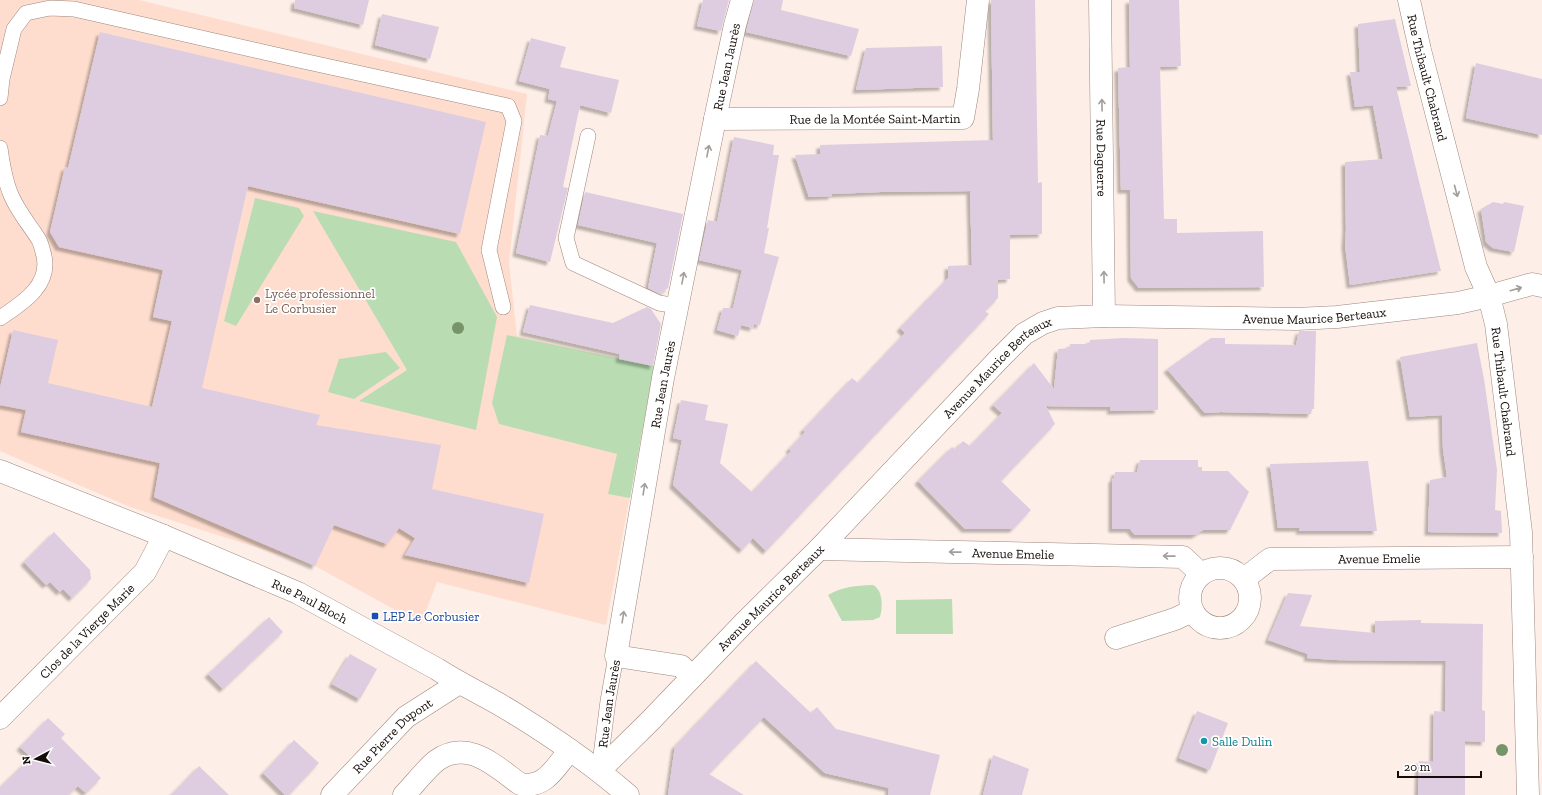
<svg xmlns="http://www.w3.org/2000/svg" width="1542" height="795" font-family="'Zilla Slab',serif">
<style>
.built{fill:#feddce}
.green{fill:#b9dcb3}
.building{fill:#decde0;filter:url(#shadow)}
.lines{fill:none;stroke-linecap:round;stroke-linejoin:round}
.service-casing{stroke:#9e877d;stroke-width:16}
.minor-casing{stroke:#9e877d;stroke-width:23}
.tertiary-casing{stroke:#9e877d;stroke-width:23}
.service{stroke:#fff;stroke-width:15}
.minor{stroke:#fff;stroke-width:22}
.tertiary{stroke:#fff;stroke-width:22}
.tree{fill:#779468}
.oneway{stroke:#a19e9c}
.education-dot{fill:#8d6e63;stroke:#fff;stroke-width:1.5}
.transit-dot{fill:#1a4fb4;stroke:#fff;stroke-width:1.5}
.culture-dot{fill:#0f9aa8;stroke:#fff;stroke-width:1.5}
.labels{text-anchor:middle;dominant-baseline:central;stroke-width:3.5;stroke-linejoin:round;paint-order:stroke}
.street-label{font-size:13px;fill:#140c08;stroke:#fff}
.education-label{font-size:13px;fill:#785e54;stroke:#fff;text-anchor:start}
.transit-label{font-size:13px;fill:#164399;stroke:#fff;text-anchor:start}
.culture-label{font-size:13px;fill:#0d838f;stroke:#fff;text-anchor:start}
</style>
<defs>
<filter id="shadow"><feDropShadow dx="-3.5" dy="3.5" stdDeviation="1" flood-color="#0004"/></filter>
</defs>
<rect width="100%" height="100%" fill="#fdeee7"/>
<path class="built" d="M 0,0 L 139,0 L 527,94 L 509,263 L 517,336 L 654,366 L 606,625 L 437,582 L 421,624 L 315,566 L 130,507 L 0,451 Z"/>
<g class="green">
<path d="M 255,198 L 299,208 L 304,216 L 236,326 L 224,321 Z"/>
<path d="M 313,211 L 456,242 L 497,317 L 476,430 L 359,401 L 407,370 Z"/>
<path d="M 507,335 L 654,366 L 630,498 L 608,494 L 617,454 L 499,424 L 492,403 Z"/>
<path d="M 386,352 L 400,368 L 354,399 L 328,392 L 339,359 Z"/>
<path d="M 873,585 C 883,590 883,607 880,617 L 873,620 L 842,621 L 828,595 C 844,586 855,586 873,585 Z"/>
<path d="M 952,599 L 953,634 L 896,634 L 896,600 Z"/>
</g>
<g class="building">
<path d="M 295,0 L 369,0 L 363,25 L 294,8 Z"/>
<path d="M 703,0 L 729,0 L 721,31 L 697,26 Z"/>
<path d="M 754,0 L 783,0 L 781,10 L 859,29 L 851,56 L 746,32 Z"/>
<path d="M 991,0 L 1035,0 L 1038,183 L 1042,182 L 1042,234 L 1010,235 L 1010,279 L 998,280 L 998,298 L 985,311 L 989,314 L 766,551 L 753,538 L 742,550 L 673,485 L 682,440 L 673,438 L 681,400 L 708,405 L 705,420 L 728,424 L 720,463 L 752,492 L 791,451 L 789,449 L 805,432 L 803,430 L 852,378 L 858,383 L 905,333 L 900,328 L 948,278 L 948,266 L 972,265 L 970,191 L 880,192 L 832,194 L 832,196 L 809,197 L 795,155 L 820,154 L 820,145 L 993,140 Z"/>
<path d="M 1129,0 L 1179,0 L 1181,66 L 1160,67 L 1164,219 L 1177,219 L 1177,233 L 1263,231 L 1264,287 L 1139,288 L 1131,278 L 1130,190 L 1121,190 L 1118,68 L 1130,67 Z"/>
<path d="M 382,14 L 439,27 L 430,59 L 375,45 Z"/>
<path d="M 1395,19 L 1411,86 L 1396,87 L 1441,271 L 1350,285 L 1345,245 L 1346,230 L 1345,162 L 1383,159 L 1373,105 L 1355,107 L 1350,72 L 1360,72 L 1358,24 Z"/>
<path d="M 100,32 L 486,122 L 460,234 L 248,186 L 202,388 L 320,415 L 316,425 L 441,445 L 432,489 L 544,514 L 529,583 L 405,555 L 415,538 L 399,528 L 387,544 L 334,525 L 315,566 L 154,497 L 160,463 L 21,432 L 26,410 L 0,405 L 0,388 L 13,330 L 58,340 L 48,383 L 152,407 L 172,321 L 153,317 L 163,270 L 59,247 L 50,232 L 65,167 L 68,168 Z"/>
<path d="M 531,38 L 566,47 L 560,67 L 619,80 L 611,113 L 580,105 L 563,187 L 568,188 L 550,262 L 516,253 L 540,135 L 548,136 L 557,101 L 548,99 L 550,89 L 519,81 Z"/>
<path d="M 942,46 L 943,87 L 856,90 L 866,48 Z"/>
<path d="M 1476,63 L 1542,79 L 1542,135 L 1466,118 Z"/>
<path d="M 734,137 L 774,145 L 773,155 L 779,155 L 767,228 L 769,228 L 764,253 L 779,257 L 760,325 L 754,324 L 753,328 L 741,325 L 738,336 L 717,330 L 723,308 L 733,308 L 742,270 L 699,260 L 708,220 L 717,222 Z"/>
<path d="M 585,192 L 683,214 L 668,288 L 660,294 L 648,288 L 657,243 L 578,225 Z"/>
<path d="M 1493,202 L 1503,204 L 1504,202 L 1524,206 L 1514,252 L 1493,248 L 1486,242 L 1481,209 Z"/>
<path d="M 530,305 L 613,323 L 647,307 L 651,309 L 661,324 L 653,366 L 619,359 L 620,354 L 523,332 Z"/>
<path d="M 1299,331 L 1316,331 L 1314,409 L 1312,409 L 1311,414 L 1221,412 L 1205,413 L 1167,369 L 1211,338 L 1225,338 L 1225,344 L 1296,345 Z"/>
<path d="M 1124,338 L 1158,339 L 1158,410 L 1110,411 L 1111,407 L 1046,406 L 1055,424 L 1001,481 L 1031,510 L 1013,529 L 965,529 L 918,481 L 952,447 L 955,449 L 963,441 L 970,446 L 1002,413 L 993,405 L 1034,363 L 1054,389 L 1058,349 L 1070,348 L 1070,344 L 1089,344 L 1090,340 Z"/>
<path d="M 1477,343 L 1484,379 L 1497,470 L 1495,510 L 1501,511 L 1502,533 L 1428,532 L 1430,480 L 1447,477 L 1443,449 L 1442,415 L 1410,417 L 1400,357 Z"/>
<path d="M 1140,460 L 1198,460 L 1198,467 L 1202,467 L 1202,471 L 1228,471 L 1249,492 L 1230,530 L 1203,530 L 1195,535 L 1135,535 L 1130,529 L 1112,529 L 1112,479 L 1114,478 L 1115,472 L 1137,472 Z"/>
<path d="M 1368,461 L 1377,531 L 1299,531 L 1300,528 L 1278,528 L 1270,464 Z"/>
<path d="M 54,532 L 90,570 L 91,579 L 72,598 L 63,589 L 60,592 L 50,582 L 46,585 L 24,562 Z"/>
<path d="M 1288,593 L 1312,595 L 1300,626 L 1375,633 L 1375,621 L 1421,620 L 1421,623 L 1483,624 L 1482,710 L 1485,711 L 1485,742 L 1465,741 L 1465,795 L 1418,795 L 1419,761 L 1433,762 L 1434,711 L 1445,712 L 1446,661 L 1336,660 L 1307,658 L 1308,654 L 1268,640 Z"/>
<path d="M 269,617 L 283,632 L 223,689 L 208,674 Z"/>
<path d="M 350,654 L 377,669 L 360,699 L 332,684 Z"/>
<path d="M 756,661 L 811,713 L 817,707 L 836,729 L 940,755 L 930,795 L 888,795 L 889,788 L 825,773 L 764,717 L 709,774 L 744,795 L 668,795 L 675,746 Z"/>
<path d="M 1197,711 L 1228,723 L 1210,770 L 1179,758 Z"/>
<path d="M 48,718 L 65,734 L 61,738 L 101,778 L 86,793 L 78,786 L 68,795 L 0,795 L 0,787 L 31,757 L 20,747 Z"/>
<path d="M 294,740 L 319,763 L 289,795 L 285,795 L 263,773 Z"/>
<path d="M 993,755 L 1029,769 L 1022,795 L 983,795 Z"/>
<path d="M 199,766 L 229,795 L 171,795 Z"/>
</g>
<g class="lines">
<g class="service-casing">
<g id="service">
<path d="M 0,98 L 2,79 L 14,29 L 26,13 L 50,8 L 74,9 L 294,59 L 508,106 L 514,121 L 489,250 L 503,307"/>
<path d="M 588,136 L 566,238 L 573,263 L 659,303 L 677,306"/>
<path d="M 0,148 C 2,163 5,181 11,195 C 18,212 30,225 39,240 C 41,244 42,248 43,252 C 53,284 23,303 0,318"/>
<path id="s1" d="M 599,771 L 608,701 L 616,656"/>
</g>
</g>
<g class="minor-casing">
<g id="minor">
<path id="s2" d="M 1100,0 L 1104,316"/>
<path id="s3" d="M 715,119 L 963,118 L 968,89 L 978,0"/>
<path id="s4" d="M 0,471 L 164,536 L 298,593 L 437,669 C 463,686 491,698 517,715 C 556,739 593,765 628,795"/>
<path id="s5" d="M 819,549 L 1183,557 L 1201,574"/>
<circle cx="1220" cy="598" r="30"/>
<path id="s6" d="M 1244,579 L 1270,559 L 1522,557"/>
<path d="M 1116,638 L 1175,619 L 1192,611"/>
<path id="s7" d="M 692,677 L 681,666 L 616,656 L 663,378 L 715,119 L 735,25 L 742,0"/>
<path id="s8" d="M 0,718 L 145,572 L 164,536"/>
<path id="s9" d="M 599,771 L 649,722 L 744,623 L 819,549 L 999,359 L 1024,334 L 1043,323 L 1058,318 L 1104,316 L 1296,319 L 1337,317 L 1458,303 L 1489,296"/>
<path id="s10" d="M 332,795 L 406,717 L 459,683"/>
<path d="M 404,795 C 414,785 425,770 436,761 C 467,738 495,766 520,784 C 546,789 555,767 570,750"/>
</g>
</g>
<g class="tertiary-casing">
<g id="tertiary">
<path id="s11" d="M 1409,0 L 1420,50 L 1476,267 L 1489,296 L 1496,324 L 1521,532 L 1528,795"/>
<path d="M 1489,296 L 1532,284 L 1542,286"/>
</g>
</g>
<use href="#service" class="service"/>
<use href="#minor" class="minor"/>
<use href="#tertiary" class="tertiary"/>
</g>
<g class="tree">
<circle cx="458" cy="328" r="6"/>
<circle cx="1502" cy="750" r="6"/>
</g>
<defs><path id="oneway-shaft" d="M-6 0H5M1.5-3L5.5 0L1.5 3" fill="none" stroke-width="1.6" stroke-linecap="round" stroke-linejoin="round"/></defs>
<g class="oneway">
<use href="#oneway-shaft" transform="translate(1102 105) rotate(-91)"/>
<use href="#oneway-shaft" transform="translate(708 151) rotate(-79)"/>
<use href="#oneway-shaft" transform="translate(1456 191) rotate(75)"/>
<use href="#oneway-shaft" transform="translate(1104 277) rotate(-91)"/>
<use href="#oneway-shaft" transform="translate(683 278) rotate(-79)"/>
<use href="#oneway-shaft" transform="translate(1516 289) rotate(-16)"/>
<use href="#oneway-shaft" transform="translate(644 489) rotate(-81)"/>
<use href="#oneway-shaft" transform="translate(955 552) rotate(-179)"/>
<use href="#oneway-shaft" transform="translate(1169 556) rotate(-179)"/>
<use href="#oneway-shaft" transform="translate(623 617) rotate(-81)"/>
</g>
<circle class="education-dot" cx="257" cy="300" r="4"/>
<rect class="transit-dot" x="371" y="612" width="8" height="8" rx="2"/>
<circle class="culture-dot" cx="1204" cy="741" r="4"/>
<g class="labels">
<g class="street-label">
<text stroke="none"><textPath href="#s7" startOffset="681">Rue Jean Jaurès</textPath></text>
<text stroke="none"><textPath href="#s11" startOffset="80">Rue Thibault Chabrand</textPath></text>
<text stroke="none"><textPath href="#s3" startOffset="160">Rue de la Montée Saint-Martin</textPath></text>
<text stroke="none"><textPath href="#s2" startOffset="158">Rue Daguerre</textPath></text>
<text stroke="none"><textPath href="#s9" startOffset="904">Avenue Maurice Berteaux</textPath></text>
<text stroke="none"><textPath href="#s9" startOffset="568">Avenue Maurice Berteaux</textPath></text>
<text stroke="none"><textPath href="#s7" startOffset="357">Rue Jean Jaurès</textPath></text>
<text stroke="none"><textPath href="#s11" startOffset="404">Rue Thibault Chabrand</textPath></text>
<text stroke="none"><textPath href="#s5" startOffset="194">Avenue Emelie</textPath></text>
<text stroke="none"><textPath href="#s6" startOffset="142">Avenue Emelie</textPath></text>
<text stroke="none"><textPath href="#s9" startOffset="244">Avenue Maurice Berteaux</textPath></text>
<text stroke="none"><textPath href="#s4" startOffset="336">Rue Paul Bloch</textPath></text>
<text stroke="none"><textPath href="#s8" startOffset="123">Clos de la Vierge Marie</textPath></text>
<text stroke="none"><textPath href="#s1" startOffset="68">Rue Jean Jaurès</textPath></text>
<text stroke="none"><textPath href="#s10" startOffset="85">Rue Pierre Dupont</textPath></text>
</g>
<g class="education-label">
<text x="265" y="293">Lycée professionnel<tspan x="265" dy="15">Le Corbusier</tspan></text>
</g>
<g class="transit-label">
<text x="383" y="616">LEP Le Corbusier</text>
</g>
<g class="culture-label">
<text x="1212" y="741">Salle Dulin</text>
</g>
</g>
<g transform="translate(36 759) rotate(263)" stroke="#ffffff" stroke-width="3" paint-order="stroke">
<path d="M0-3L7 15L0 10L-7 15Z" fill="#140c08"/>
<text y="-6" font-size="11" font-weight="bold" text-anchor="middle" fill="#140c08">N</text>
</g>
<path d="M1398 771v6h83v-6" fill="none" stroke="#140c08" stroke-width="2"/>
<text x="1404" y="771" font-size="12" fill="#140c08" stroke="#ffffff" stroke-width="3" paint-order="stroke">20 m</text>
</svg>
